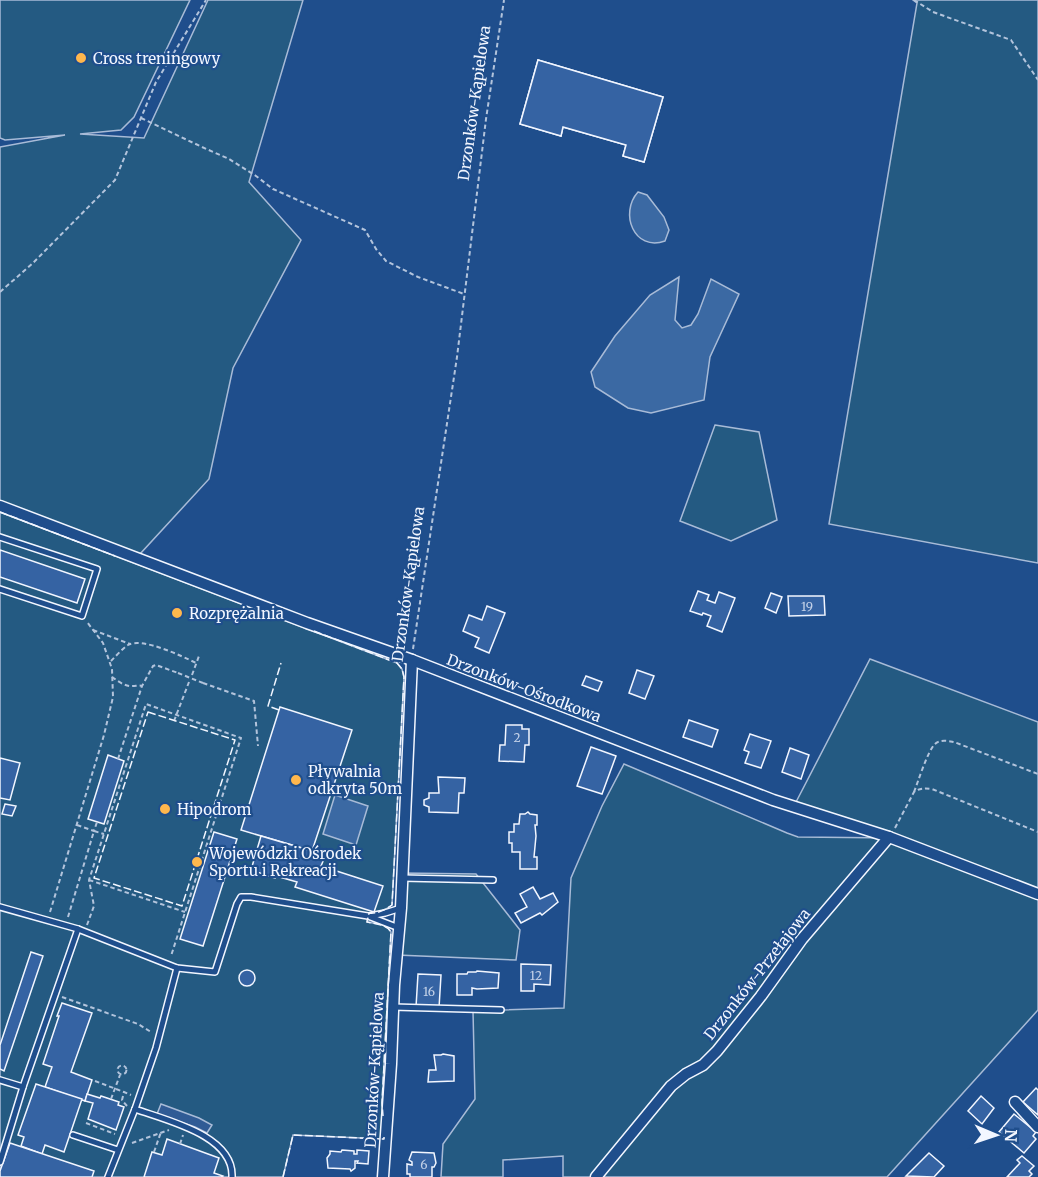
<svg xmlns="http://www.w3.org/2000/svg" width="1038" height="1177" font-family="Merriweather,serif">
<style>
.green{fill:#245a82;stroke:#a8bbd7;stroke-width:1.5}
.parking{fill:#305b95;stroke:#a8bbd7;stroke-width:1.5}
.water{fill:#3b69a3;stroke:#a8bbd7;stroke-width:1.5}
.building{fill:#3563a3;stroke:#f2f6ff;stroke-width:1.5}
.lines{fill:none;stroke-linecap:round;stroke-linejoin:round}
.service-casing{stroke:#f2f6ff;stroke-width:8}
.minor-casing{stroke:#f2f6ff;stroke-width:13}
.path{stroke:#b3c4dc;stroke-width:2;stroke-dasharray:4.5 3;stroke-linecap:butt}
.service{stroke:#1f4e8c;stroke-width:5}
.minor{stroke:#1f4e8c;stroke-width:10}
.path-bridge{stroke:#b3c4dc;stroke-width:2;stroke-dasharray:4.5 3;stroke-linecap:butt}
.fence{stroke:#f2f6ff;stroke-width:1.5;stroke-dasharray:8 3;stroke-linecap:butt}
.poi-dot{fill:#ffb74d;stroke:#1f4e8c;stroke-width:2}
.labels{text-anchor:middle;dominant-baseline:central;stroke-width:4.5;stroke-linejoin:round;paint-order:stroke}
.number-label{font-size:12px;fill:#c3d1e8}
.poi-label{font-size:15px;fill:#f2f6ff;stroke:#1f4e8c;text-anchor:start}
.street-label{font-size:15px;fill:#f2f6ff;stroke:#1f4e8c}
</style>
<rect width="100%" height="100%" fill="#1f4e8c"/>
<g class="green">
<path d="M 0,0 L 190,0 L 134,117 L 121,130 L 80,134 L 144,138 L 208,0 L 303,0 L 249,182 L 301,240 L 233,368 L 209,479 L 139,555 L 0,501 L 0,147 L 65,135 L 5,140 L 0,138 Z"/>
<path d="M 913,0 L 1038,0 L 1038,563 L 829,524 L 917,3 Z"/>
<path d="M 715,425 L 759,432 L 777,520 L 731,541 L 680,521 Z"/>
<path d="M 0,512 L 397,663 L 402,669 L 404,677 L 392,905 C 385,910 377,914 369,913 L 367,922 C 376,924 386,923 391,932 L 382,1103 L 384,1139 L 293,1135 L 283,1177 L 0,1177 Z"/>
<path d="M 870,659 L 1038,722 L 1038,1010 L 887,1177 L 563,1177 L 563,1156 L 503,1160 L 503,1177 L 441,1177 L 443,1144 L 475,1099 L 473,1011 L 564,1008 L 571,878 L 602,806 L 624,764 L 787,833 L 798,837 L 896,838 L 795,804 Z"/>
<path d="M 402,873 L 476,874 L 520,930 L 516,960 L 397,955 Z"/>
</g>
<path class="parking" d="M 161,1104 L 199,1118 L 212,1125 L 207,1133 L 195,1127 L 157,1114 Z"/>
<g class="water">
<path d="M 638,192 L 647,195 L 664,217 L 669,230 L 665,241 C 634,252 619,213 638,192 Z"/>
<path d="M 679,277 L 675,320 L 682,328 L 691,325 L 698,314 L 711,279 L 739,294 L 710,357 L 704,400 L 651,413 L 628,408 L 595,387 L 591,372 L 615,336 L 650,295 Z"/>
<path d="M 335,795 L 368,806 L 356,845 L 323,834 Z"/>
</g>
<g class="building">
<path d="M 538,60 L 663,97 L 644,162 L 623,156 L 626,145 L 563,127 L 561,136 L 520,124 Z"/>
<path d="M 538,60 L 663,97 L 644,162 L 623,156 L 626,145 L 563,127 L 561,136 L 520,124 Z"/>
<path d="M 0,550 L 85,579 L 77,603 L 0,577 Z"/>
<path d="M 698,591 L 709,595 L 707,600 L 715,603 L 719,592 L 735,598 L 722,632 L 707,626 L 711,616 L 703,613 L 702,615 L 690,611 Z"/>
<path d="M 771,593 L 782,597 L 776,613 L 765,608 Z"/>
<path d="M 788,596 L 824,596 L 825,615 L 789,616 Z"/>
<path d="M 487,606 L 505,613 L 489,653 L 475,647 L 479,638 L 463,631 L 469,615 L 482,620 Z"/>
<path d="M 637,670 L 654,676 L 645,699 L 629,693 Z"/>
<path d="M 586,676 L 602,682 L 598,691 L 582,685 Z"/>
<path d="M 280,707 L 352,730 L 312,851 L 241,830 Z"/>
<path d="M 689,720 L 718,730 L 712,747 L 683,737 Z"/>
<path d="M 506,725 L 522,725 L 522,729 L 529,729 L 529,745 L 525,745 L 524,762 L 499,761 L 500,745 L 505,745 Z"/>
<path d="M 750,734 L 771,741 L 761,768 L 745,763 L 749,752 L 744,750 Z"/>
<path d="M 591,747 L 616,756 L 602,794 L 577,786 Z"/>
<path d="M 790,748 L 809,755 L 801,779 L 782,772 Z"/>
<path d="M 108,755 L 124,761 L 104,824 L 88,819 Z"/>
<path d="M 0,758 L 20,763 L 10,800 L 0,798 Z"/>
<path d="M 438,777 L 465,778 L 464,793 L 459,793 L 458,813 L 429,812 L 429,807 L 424,805 L 424,800 L 429,798 L 429,793 L 439,793 Z"/>
<path d="M 5,804 L 16,806 L 12,816 L 2,814 Z"/>
<path d="M 528,812 L 530,814 L 537,815 L 537,825 L 535,825 L 536,836 L 534,857 L 537,857 L 537,869 L 520,869 L 520,852 L 512,852 L 512,843 L 509,843 L 509,832 L 514,832 L 514,824 L 519,824 L 520,814 L 525,814 Z"/>
<path d="M 214,832 L 237,839 L 203,946 L 180,939 Z"/>
<path d="M 261,836 L 312,851 L 315,856 L 324,859 L 321,866 L 383,886 L 374,912 L 295,887 L 297,882 L 276,876 L 275,878 L 251,870 Z"/>
<path d="M 533,887 L 540,899 L 553,893 L 558,902 L 542,915 L 540,913 L 521,923 L 515,913 L 527,907 L 520,894 Z"/>
<path d="M 31,952 L 43,956 L 4,1071 L 0,1069 L 0,1045 Z"/>
<path d="M 521,964 L 551,965 L 550,985 L 534,984 L 534,991 L 521,991 Z"/>
<circle cx="247" cy="978" r="8"/>
<path d="M 477,971 L 499,973 L 498,988 L 477,989 L 472,988 L 472,995 L 457,995 L 457,974 L 467,974 L 468,972 L 476,972 Z"/>
<path d="M 418,974 L 441,975 L 439,1008 L 416,1007 Z"/>
<path d="M 62,1003 L 92,1013 L 71,1072 L 92,1080 L 85,1101 L 45,1087 L 52,1067 L 43,1064 L 59,1016 L 57,1016 Z"/>
<path d="M 443,1054 L 454,1056 L 454,1081 L 428,1082 L 429,1070 L 436,1070 L 434,1055 L 441,1055 Z"/>
<path d="M 36,1084 L 82,1099 L 64,1152 L 45,1145 L 42,1154 L 21,1146 L 24,1137 L 18,1135 Z"/>
<path d="M 1036,1088 L 1038,1090 L 1038,1115 L 1023,1102 Z"/>
<path d="M 87,1094 L 100,1098 L 101,1096 L 119,1102 L 118,1105 L 124,1107 L 116,1130 L 88,1119 L 93,1103 L 85,1101 Z"/>
<path d="M 981,1096 L 994,1108 L 982,1124 L 968,1111 Z"/>
<path d="M 1014,1114 L 1036,1132 L 1033,1136 L 1036,1139 L 1024,1153 L 999,1132 Z"/>
<path d="M 167,1139 L 219,1158 L 214,1173 L 223,1176 L 222,1177 L 144,1177 L 152,1152 L 162,1155 Z"/>
<path d="M 10,1143 L 94,1171 L 92,1177 L 0,1177 L 0,1171 Z"/>
<path d="M 342,1150 L 354,1151 L 354,1154 L 357,1154 L 357,1150 L 369,1151 L 368,1164 L 357,1163 L 358,1161 L 355,1161 L 355,1168 L 351,1171 L 350,1169 L 328,1168 L 327,1158 L 330,1154 L 330,1151 L 341,1152 Z"/>
<path d="M 412,1152 L 434,1153 L 436,1163 L 434,1167 L 432,1167 L 432,1177 L 410,1177 L 410,1174 L 407,1174 L 407,1164 L 412,1165 L 412,1162 L 409,1160 Z"/>
<path d="M 929,1153 L 944,1166 L 934,1177 L 906,1176 Z"/>
<path d="M 1022,1156 L 1034,1166 L 1029,1171 L 1032,1174 L 1029,1177 L 1007,1177 L 1020,1163 L 1017,1160 Z"/>
</g>
<g class="lines">
<g class="service-casing">
<g id="service">
<path d="M 0,537 L 97,569 L 82,616 L 0,589"/>
<path d="M 402,878 L 493,880"/>
<path d="M 0,907 L 78,929 L 177,968 L 215,972 L 237,904 L 241,897 L 251,897 L 368,916 L 399,928"/>
<path d="M 370,916 L 385,913 L 401,908"/>
<path d="M 393,1007 L 501,1010"/>
<path d="M 0,1080 L 23,1087"/>
<path d="M 135,1109 C 165,1120 234,1135 232,1177"/>
<path d="M 73,1135 L 118,1150"/>
<path d="M 0,1162 L 23,1087 L 78,929"/>
<path d="M 108,1177 L 135,1109 L 156,1048 L 177,968"/>
</g>
</g>
<g class="minor-casing">
<g id="minor">
<path d="M 0,506 L 307,623 L 412,660 L 773,800 L 889,837 L 1038,894"/>
<path d="M 1015,1102 L 1038,1127"/>
<path d="M 383,1177 L 391,1064 L 394,985 L 401,908 L 412,660"/>
<path d="M 596,1177 L 671,1086 L 686,1074 L 703,1065 L 717,1051 L 761,996 L 802,939 L 889,837"/>
</g>
</g>
<g class="path">
<path d="M 914,0 L 933,12 L 1011,40 L 1038,80"/>
<path d="M 141,118 L 202,147 L 229,159 L 256,176 L 273,189 L 365,230 L 376,249 L 386,261 L 418,277 L 464,294"/>
<path d="M 0,292 L 33,263 L 115,180 L 156,82 L 206,0"/>
<path d="M 93,630 L 130,644"/>
<path d="M 413,649 L 457,357 L 486,119 L 504,0"/>
<path d="M 111,661 C 116,656 122,649 128,645 C 142,637 182,656 196,663"/>
<path d="M 192,675 L 199,656"/>
<path d="M 112,677 C 118,681 125,687 133,686 C 136,686 139,685 142,686"/>
<path d="M 203,683 L 254,701 L 258,746"/>
<path d="M 174,721 L 189,682"/>
<path d="M 118,759 L 142,686 L 153,666 L 156,665 L 178,673"/>
<path d="M 914,792 C 918,782 928,750 935,744 C 940,739 948,741 954,742 L 1038,774"/>
<path d="M 77,825 L 94,831 L 97,822"/>
<path d="M 895,828 L 914,792 C 920,788 925,788 932,789 L 1038,832"/>
<path d="M 89,880 L 185,912"/>
<path d="M 50,912 L 104,735 L 113,697 L 112,669 L 103,643 L 87,622"/>
<path d="M 68,917 L 94,831 L 104,834"/>
<path d="M 87,925 L 94,906 L 89,880 L 146,704 L 241,738 L 171,956"/>
<path d="M 62,997 L 138,1024 L 151,1032"/>
<circle cx="122" cy="1070" r="4.5"/>
<path d="M 95,1081 L 124,1092"/>
<path d="M 111,1099 L 120,1075"/>
<path d="M 127,1106 L 122,1100 L 124,1092 L 131,1095"/>
<path d="M 86,1123 L 115,1134"/>
<path d="M 132,1143 L 169,1130"/>
<path d="M 180,1144 L 183,1135"/>
<path d="M 154,1152 L 161,1132"/>
</g>
<use href="#service" class="service"/>
<use href="#minor" class="minor"/>
<path class="path-bridge" d="M 178,673 L 203,683"/>
<g class="fence">
<path d="M 0,512 L 115,556"/>
<path d="M 314,631 L 397,663 L 402,669 L 404,677 L 392,905 C 385,910 377,914 369,913 L 367,922 C 376,924 386,924 391,932 L 382,1103 L 383,1116"/>
<path d="M 279,710 L 268,706 L 281,663"/>
<path d="M 148,712 L 235,740 L 182,906 L 94,878 Z"/>
<path d="M 283,1177 L 293,1135 L 384,1139 L 384,1137"/>
</g>
</g>
<g class="poi-dot">
<circle cx="81" cy="58" r="6"/>
<circle cx="177" cy="613" r="6"/>
<circle cx="296" cy="780" r="6"/>
<circle cx="165" cy="809" r="6"/>
<circle cx="197" cy="862" r="6"/>
</g>
<g class="labels">
<g class="number-label">
<text x="807" y="606">19</text>
<text x="517" y="737">2</text>
<text x="536" y="975">12</text>
<text x="429" y="991">16</text>
<text x="424" y="1164">6</text>
</g>
<g class="poi-label">
<text x="93" y="58">Cross treningowy</text>
<text x="189" y="613">Rozprężalnia</text>
<text x="308" y="771">Pływalnia<tspan x="308" dy="17">odkryta 50m</tspan></text>
<text x="177" y="809">Hipodrom</text>
<text x="209" y="853">Wojewódzki Ośrodek<tspan x="209" dy="17">Sportu i Rekreacji</tspan></text>
</g>
<g class="street-label">
<text transform="translate(474 103) rotate(-82)">Drzonków-Kąpielowa</text>
<text transform="translate(408 584) rotate(-82)">Drzonków-Kąpielowa</text>
<text transform="translate(524 688) rotate(21)">Drzonków-Ośrodkowa</text>
<text transform="translate(757 974) rotate(-52)">Drzonków-Przełajowa</text>
<text transform="translate(374 1070) rotate(-87)">Drzonków-Kąpielowa</text>
</g>
</g>
<g transform="translate(996 1135) rotate(92)" stroke="#1f4e8c" stroke-width="4.5" paint-order="stroke">
<path d="M0-4.5L10 22L0 15L-10 22Z" fill="#f2f6ff"/>
<text y="-9" font-size="16" font-weight="bold" text-anchor="middle" fill="#f2f6ff">N</text>
</g>
</svg>
